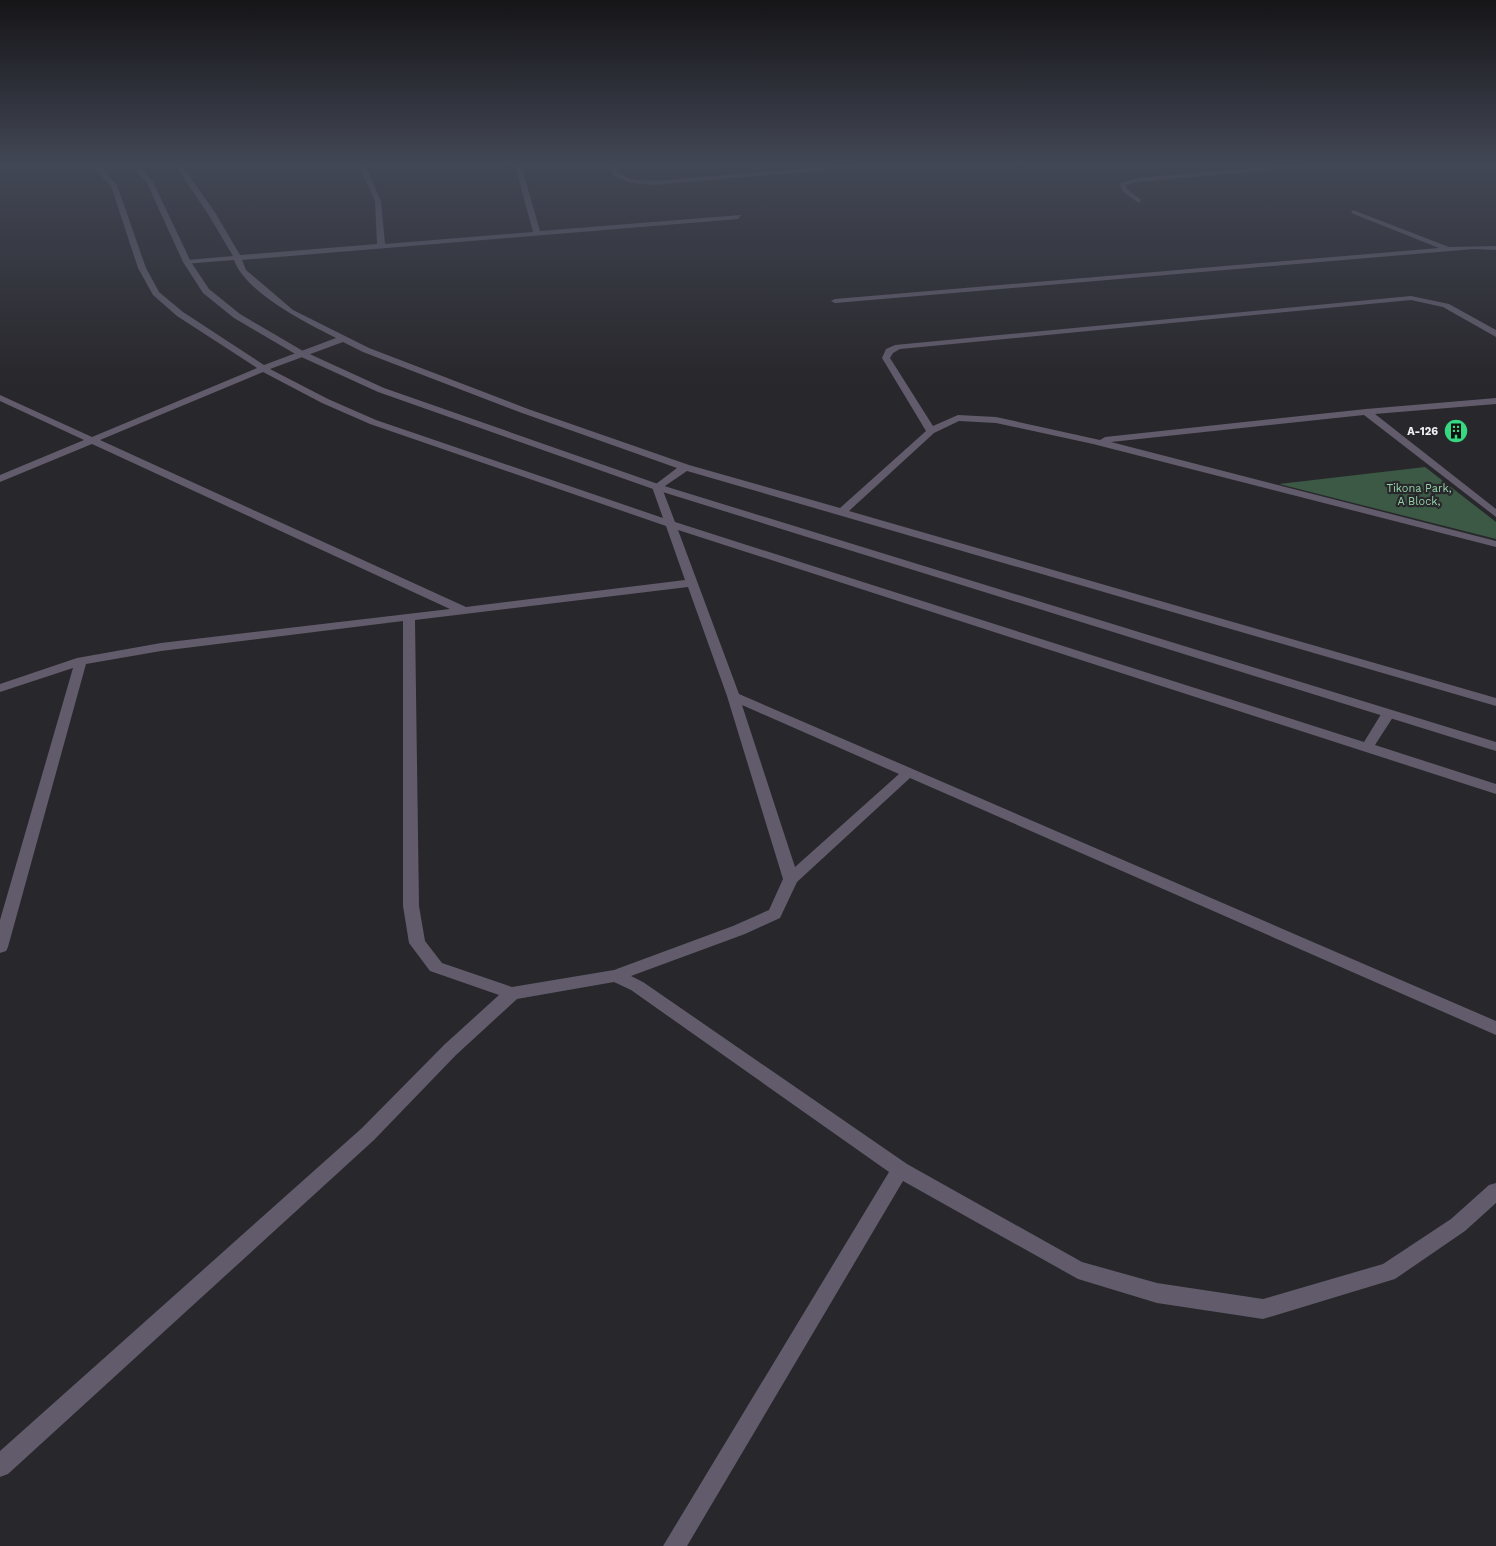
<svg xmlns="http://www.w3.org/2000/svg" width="1496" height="1546" font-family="'Work Sans',sans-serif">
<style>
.green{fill:#3b5945}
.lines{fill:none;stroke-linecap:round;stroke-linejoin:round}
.service{fill:#615b6b;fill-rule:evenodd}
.minor{fill:#615b6b;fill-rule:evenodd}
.tertiary{fill:#615b6b;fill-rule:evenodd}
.labels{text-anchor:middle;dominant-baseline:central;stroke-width:4.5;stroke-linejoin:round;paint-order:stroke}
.far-poi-label{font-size:11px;font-weight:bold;fill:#f0eff1;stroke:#28272b;text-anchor:end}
.far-park-label{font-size:11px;fill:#93d2a7;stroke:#28272b}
</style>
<rect width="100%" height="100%" fill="#28272b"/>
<path class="green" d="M 1425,467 L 1496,522 L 1496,539 L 1279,484 Z"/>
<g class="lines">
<path class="service" d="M 1292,165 L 1324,165 L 1138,182 L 1126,185 L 1128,190 L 1141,200 L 1139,203 L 1123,192 L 1119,184 L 1138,178 Z"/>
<g class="minor">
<path d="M 91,165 L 98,165 L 117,185 L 146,268 L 159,292 L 183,312 L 264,365 L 336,338 C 306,323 246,293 234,260 L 184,264 L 184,260 L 187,260 L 233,256 L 208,214 L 175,165 L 182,165 L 216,214 L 240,255 L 377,244 L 375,201 L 359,165 L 365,165 L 381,201 L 385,244 L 533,232 L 515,165 L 521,165 L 540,231 L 741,215 L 738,219 L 242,260 L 246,270 L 293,310 L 369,348 L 528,409 L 689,465 L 840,508 L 926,431 L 882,358 L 886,349 L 895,345 L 1411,296 L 1449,304 L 1496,330 L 1496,337 L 1443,307 L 1411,300 L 900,349 L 893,353 L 890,358 L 933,426 L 958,415 L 996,417 L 1100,440 L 1105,437 L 1366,409 L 1496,398 L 1496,404 L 1375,414 L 1496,509 L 1496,517 L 1364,415 L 1111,442 L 1496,541 L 1496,547 L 1093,444 L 996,423 L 959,421 L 934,433 L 849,511 L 1496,698 L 1496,706 L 687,471 L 662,488 L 675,522 L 1364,742 L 1383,711 L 1393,711 L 1395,714 L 1375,745 L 1496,784 L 1496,794 L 678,530 L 739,694 L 1496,1021 L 1496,1035 L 910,778 L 797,882 L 780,918 L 745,934 L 631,976 L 643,982 L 907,1164 L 1082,1262 L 1157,1283 L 1263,1299 L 1383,1264 L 1451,1219 L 1489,1185 L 1496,1183 L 1496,1203 L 1465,1231 L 1395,1279 L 1263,1319 L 1157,1303 L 1078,1279 L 903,1181 L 687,1546 L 663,1546 L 889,1172 L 631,990 L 614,982 L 517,999 L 456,1055 L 374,1140 L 8,1474 L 0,1477 L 0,1451 L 362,1128 L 444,1045 L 499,995 L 430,971 L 409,943 L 403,906 L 403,621 L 161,651 L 86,664 L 8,947 L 6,951 L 0,953 L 0,920 L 73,668 L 0,692 L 0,684 L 77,658 L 161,643 L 450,609 L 92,444 L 0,482 L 0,475 L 84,440 L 0,401 L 0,395 L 92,437 L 257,368 L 177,316 L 153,295 L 138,268 L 111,186 ZM 343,342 L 363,352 L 522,413 L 677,468 L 652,487 L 663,518 L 376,420 L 328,399 L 270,369 ZM 263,372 L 322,403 L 370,424 L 666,526 L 685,580 L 466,607 L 100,440 ZM 688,587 L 727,696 L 783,879 L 769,910 L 733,926 L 614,970 L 512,987 L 442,963 L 425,941 L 419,906 L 415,620 ZM 742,705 L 899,774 L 795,867 Z"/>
<path d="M 609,165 L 615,165 L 618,173 L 631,179 L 653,181 L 849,165 L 882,165 L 653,185 L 630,183 L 613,175 Z"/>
<path d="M 1353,210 L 1449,247 L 1496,246 L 1496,250 L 1474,249 L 835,303 L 831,301 L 835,299 L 1439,248 L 1351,213 Z"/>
</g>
<path class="tertiary" d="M 131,165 L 138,165 L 153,182 L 191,262 L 209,289 L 240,314 L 303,351 L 384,388 L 661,485 L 1496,742 L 1496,751 L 653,489 L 378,392 L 297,355 L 234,318 L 203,293 L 183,262 L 147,183 Z"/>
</g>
<linearGradient id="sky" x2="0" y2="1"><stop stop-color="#161518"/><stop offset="0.43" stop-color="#424755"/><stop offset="1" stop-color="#424755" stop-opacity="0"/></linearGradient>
<rect width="1496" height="382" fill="url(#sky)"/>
<defs>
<g id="building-disc" transform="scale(1.25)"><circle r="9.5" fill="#36d881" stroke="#28272b"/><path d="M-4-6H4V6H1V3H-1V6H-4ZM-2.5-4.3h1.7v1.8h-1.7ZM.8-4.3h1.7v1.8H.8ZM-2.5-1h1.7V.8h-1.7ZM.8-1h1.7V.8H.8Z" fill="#111"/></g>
</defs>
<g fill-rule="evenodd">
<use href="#building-disc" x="1456" y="431"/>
</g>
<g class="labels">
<g class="far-poi-label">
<text x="1438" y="431">A-126</text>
</g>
<g class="far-park-label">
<text x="1419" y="488">Tikona Park,<tspan x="1419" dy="13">A Block,</tspan></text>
</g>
</g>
</svg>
